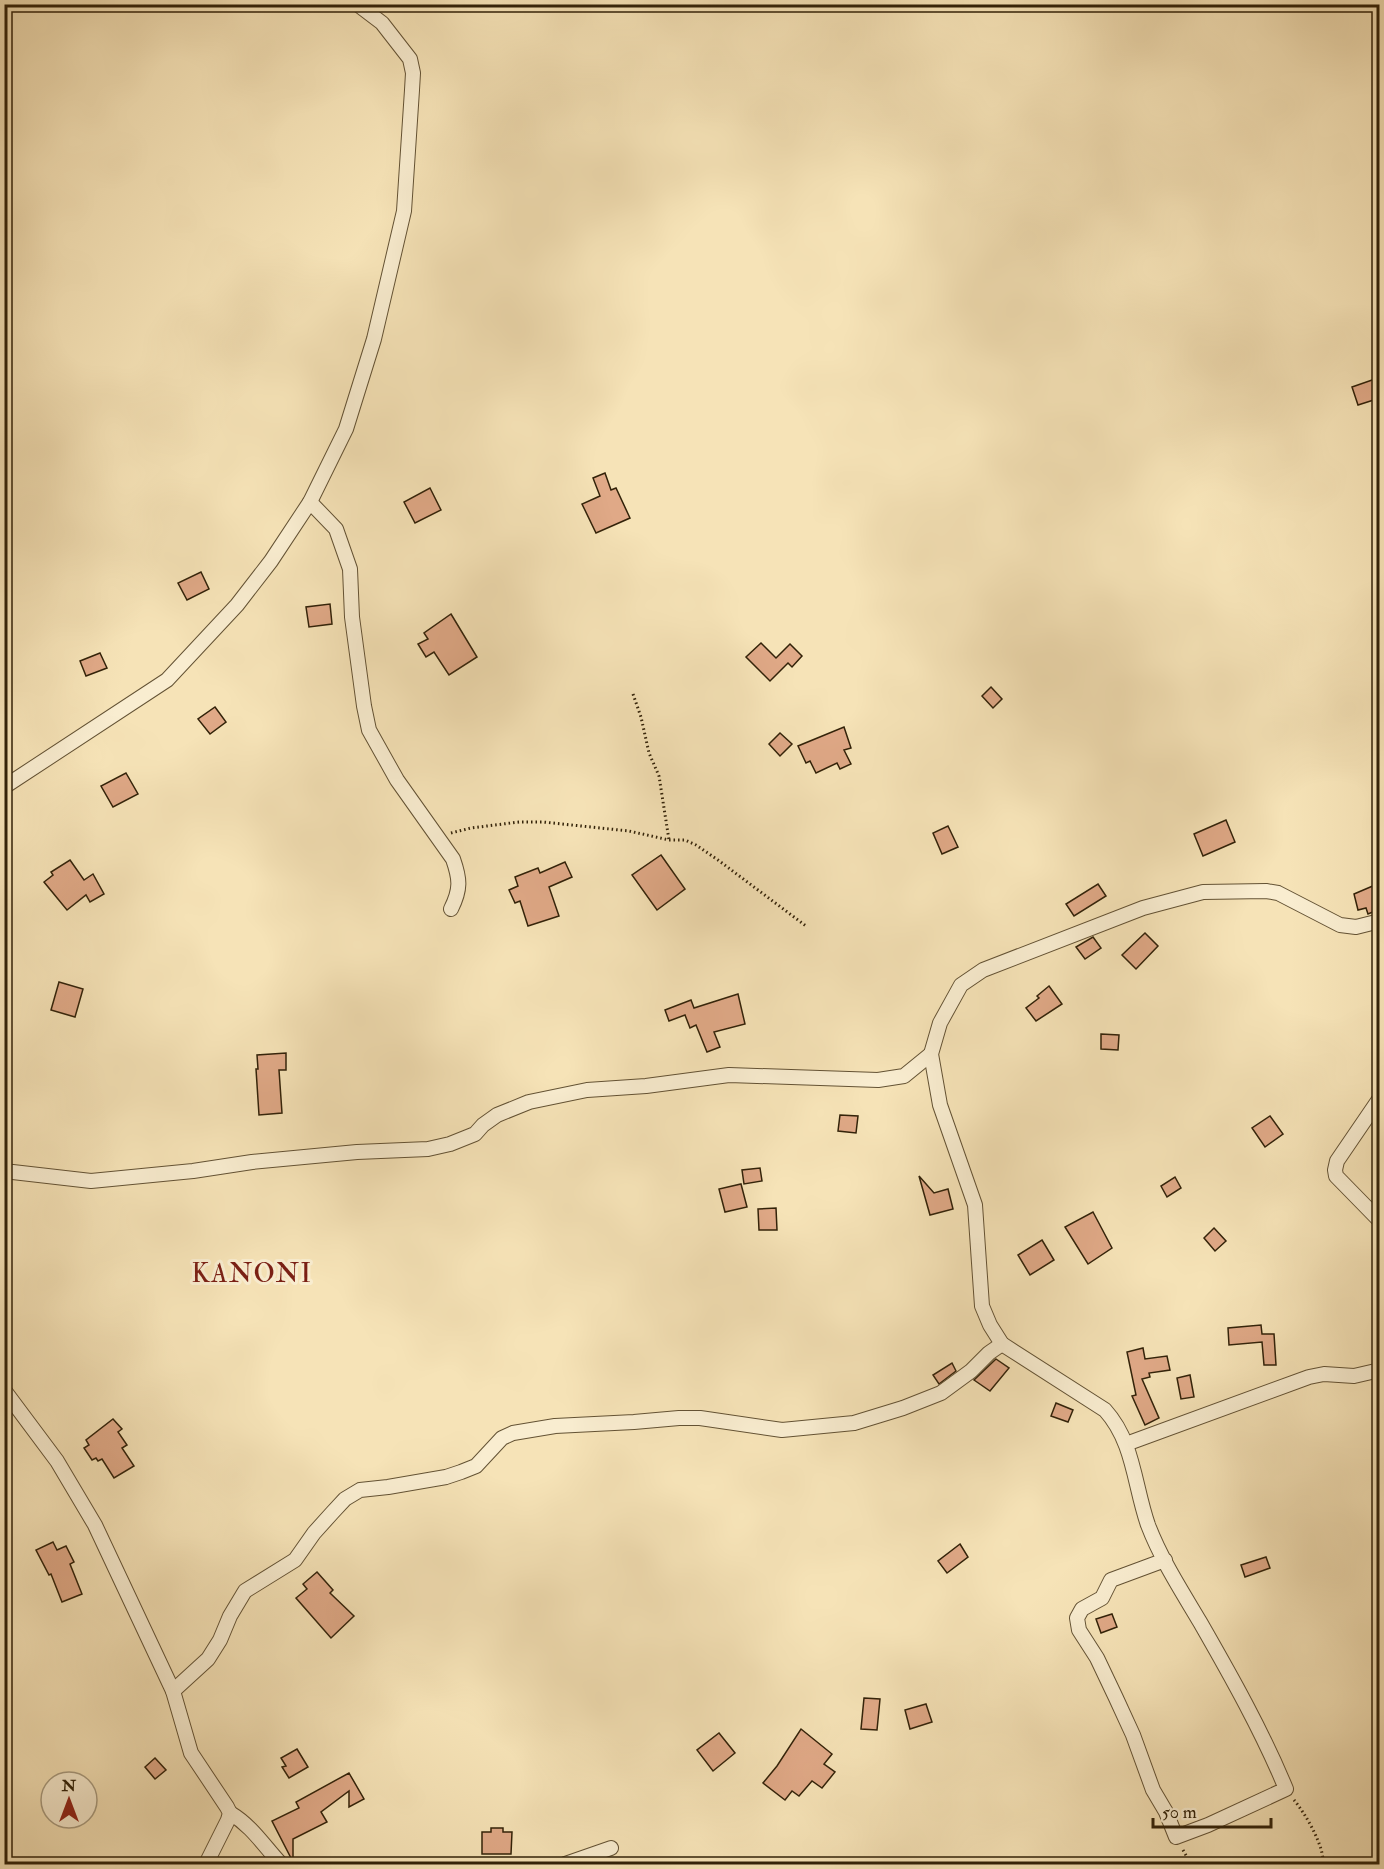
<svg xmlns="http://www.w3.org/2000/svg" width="1384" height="1869" font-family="'IM FELL Double Pica',serif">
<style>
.building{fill:#e0a987;stroke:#322209;stroke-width:1.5}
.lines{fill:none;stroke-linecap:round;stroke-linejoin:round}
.street-casing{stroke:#635234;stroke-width:16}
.path{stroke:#322209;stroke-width:3;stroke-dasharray:1.5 3;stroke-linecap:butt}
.street{stroke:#f9edd0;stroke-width:14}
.labels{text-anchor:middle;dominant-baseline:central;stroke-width:6;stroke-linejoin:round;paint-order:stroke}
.quarter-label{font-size:26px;letter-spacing:1.5px;fill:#7a1f14;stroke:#f9edd0}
</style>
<rect width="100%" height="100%" fill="#f6e3b7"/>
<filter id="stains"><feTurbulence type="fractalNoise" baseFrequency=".00333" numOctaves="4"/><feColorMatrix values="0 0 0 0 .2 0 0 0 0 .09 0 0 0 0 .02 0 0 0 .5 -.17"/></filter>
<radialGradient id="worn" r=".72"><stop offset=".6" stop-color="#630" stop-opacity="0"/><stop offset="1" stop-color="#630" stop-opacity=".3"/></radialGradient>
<g class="building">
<path d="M 1375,379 L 1380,398 L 1358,405 L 1352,387 Z"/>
<path d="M 605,473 L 611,490 L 616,488 L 630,518 L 596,533 L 582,504 L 600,496 L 593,478 Z"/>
<path d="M 430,488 L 441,510 L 415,523 L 404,502 Z"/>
<path d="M 201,572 L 209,589 L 187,600 L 178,583 Z"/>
<path d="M 330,604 L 332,624 L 309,627 L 306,607 Z"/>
<path d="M 451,614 L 477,657 L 449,675 L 434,652 L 426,657 L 418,644 L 428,639 L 424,633 Z"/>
<path d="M 761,643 L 776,658 L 790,644 L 802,656 L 792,667 L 788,663 L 770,681 L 746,657 Z"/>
<path d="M 100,653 L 107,668 L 86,676 L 80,661 Z"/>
<path d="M 991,687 L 1002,699 L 993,708 L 982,696 Z"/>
<path d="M 215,707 L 226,722 L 210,734 L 198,719 Z"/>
<path d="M 844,727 L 851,748 L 844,750 L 851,764 L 840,769 L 837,763 L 816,773 L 810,761 L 806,763 L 798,746 Z"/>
<path d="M 780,733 L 792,744 L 780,756 L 769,744 Z"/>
<path d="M 126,773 L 138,794 L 113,807 L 101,786 Z"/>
<path d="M 1226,820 L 1235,842 L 1203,856 L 1194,834 Z"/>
<path d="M 948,826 L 958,847 L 942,854 L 933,833 Z"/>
<path d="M 661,855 L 685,889 L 657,910 L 632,875 Z"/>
<path d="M 70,860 L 84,880 L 93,874 L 104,894 L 90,902 L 86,895 L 67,910 L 44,882 L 53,875 L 51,872 Z"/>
<path d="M 565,862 L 572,877 L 549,887 L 559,916 L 528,926 L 520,901 L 515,903 L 509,890 L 518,886 L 515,877 L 538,868 L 540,873 Z"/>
<path d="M 1098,884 L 1106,896 L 1074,916 L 1066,904 Z"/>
<path d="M 1375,885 L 1380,895 L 1380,909 L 1368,914 L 1366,908 L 1358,910 L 1354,894 Z"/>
<path d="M 1145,933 L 1158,946 L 1136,969 L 1122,955 Z"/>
<path d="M 1093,937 L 1101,948 L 1085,959 L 1076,947 Z"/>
<path d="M 59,982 L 83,989 L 75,1017 L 51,1010 Z"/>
<path d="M 1049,986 L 1062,1004 L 1036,1021 L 1026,1008 L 1039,998 L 1037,996 Z"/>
<path d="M 738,994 L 745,1024 L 714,1032 L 720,1047 L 707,1052 L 696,1025 L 690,1028 L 685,1015 L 669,1021 L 665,1010 L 691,1000 L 694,1008 Z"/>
<path d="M 1101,1034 L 1119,1035 L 1118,1050 L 1101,1049 Z"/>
<path d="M 286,1053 L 286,1070 L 279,1070 L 282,1113 L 259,1115 L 256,1069 L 258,1069 L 257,1055 Z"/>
<path d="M 840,1115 L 858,1116 L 856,1133 L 838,1131 Z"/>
<path d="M 1270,1116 L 1283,1134 L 1265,1147 L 1252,1128 Z"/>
<path d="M 760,1168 L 762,1181 L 744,1184 L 742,1170 Z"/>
<path d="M 919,1176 L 934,1193 L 948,1189 L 953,1209 L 930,1215 Z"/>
<path d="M 1175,1177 L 1181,1188 L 1167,1197 L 1161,1186 Z"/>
<path d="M 741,1184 L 747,1207 L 725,1212 L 719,1189 Z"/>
<path d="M 776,1208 L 777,1230 L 759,1230 L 758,1209 Z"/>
<path d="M 1093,1212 L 1112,1248 L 1088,1264 L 1065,1227 Z"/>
<path d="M 1214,1228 L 1226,1241 L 1215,1251 L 1204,1238 Z"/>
<path d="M 1042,1240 L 1054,1260 L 1030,1275 L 1018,1255 Z"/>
<path d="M 1261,1325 L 1262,1334 L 1274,1334 L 1276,1365 L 1264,1365 L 1262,1342 L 1229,1345 L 1228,1328 Z"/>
<path d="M 1143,1348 L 1145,1359 L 1167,1356 L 1170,1370 L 1149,1373 L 1150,1377 L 1142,1379 L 1159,1418 L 1145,1425 L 1132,1396 L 1136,1395 L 1127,1352 Z"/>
<path d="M 996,1359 L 1009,1368 L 990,1391 L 974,1380 Z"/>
<path d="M 952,1363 L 956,1371 L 939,1384 L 933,1375 Z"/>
<path d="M 1190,1375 L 1194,1397 L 1181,1399 L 1177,1378 Z"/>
<path d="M 1056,1403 L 1073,1410 L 1068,1422 L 1051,1416 Z"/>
<path d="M 113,1419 L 122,1429 L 118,1432 L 127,1445 L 122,1448 L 134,1466 L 114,1478 L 102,1459 L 98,1461 L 96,1458 L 92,1460 L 84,1448 L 89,1445 L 86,1440 Z"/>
<path d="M 53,1542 L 57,1550 L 66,1546 L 74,1562 L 70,1564 L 82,1594 L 62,1602 L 51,1574 L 49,1575 L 36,1550 Z"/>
<path d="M 960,1544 L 968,1557 L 947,1573 L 938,1561 Z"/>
<path d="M 1266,1557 L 1270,1568 L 1245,1577 L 1241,1565 Z"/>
<path d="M 317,1572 L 333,1590 L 330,1593 L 354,1616 L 331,1638 L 296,1598 L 307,1589 L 303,1584 Z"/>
<path d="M 1112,1614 L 1117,1627 L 1101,1633 L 1096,1619 Z"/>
<path d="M 864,1698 L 880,1699 L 877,1730 L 861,1729 Z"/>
<path d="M 926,1704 L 932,1722 L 910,1729 L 905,1710 Z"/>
<path d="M 801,1729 L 832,1754 L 824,1764 L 835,1772 L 822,1788 L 812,1781 L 799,1796 L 792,1791 L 785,1800 L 763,1783 L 777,1766 Z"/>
<path d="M 719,1733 L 735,1753 L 713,1771 L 697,1750 Z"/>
<path d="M 297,1749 L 308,1767 L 289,1778 L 282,1767 L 286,1766 L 281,1758 Z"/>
<path d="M 155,1758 L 166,1770 L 155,1779 L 145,1767 Z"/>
<path d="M 349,1773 L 364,1799 L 349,1807 L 349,1791 L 321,1812 L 327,1822 L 293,1839 L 293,1862 L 272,1821 L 299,1808 L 296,1802 Z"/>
<path d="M 491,1828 L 503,1828 L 503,1832 L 512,1832 L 511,1854 L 482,1854 L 482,1832 L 491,1832 Z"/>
</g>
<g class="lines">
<g class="street-casing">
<g id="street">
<path d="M 310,502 L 336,529 L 350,569 L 352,617 L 364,706 L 369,730 L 397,780 L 453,859 C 460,879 461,889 451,909"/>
<path d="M 4,787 L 167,680 L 237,605 L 271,561 L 310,502 L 346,429 L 374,339 L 404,211 L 412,90 L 413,73 L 410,59 L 382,23 L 357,4"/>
<path d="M 1380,1098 L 1337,1161 L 1335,1170 L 1336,1176 L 1380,1221"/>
<path d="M 4,1171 L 91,1181 L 193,1171 L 252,1162 L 357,1152 L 428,1149 L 450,1144 L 475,1134 L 483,1125 L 497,1115 L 529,1102 L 587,1090 L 646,1086 L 729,1075 L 878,1080 L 904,1076 L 931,1054"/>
<path d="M 4,1390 L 57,1461 L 95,1525 L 173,1691 L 191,1753 L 227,1807 L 230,1813 L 228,1820 L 206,1864"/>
<path d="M 1126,1444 L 1309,1377 L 1324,1374 L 1354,1376 L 1380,1370"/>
<path d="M 1165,1560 L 1111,1580 L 1102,1598 L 1082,1609 L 1077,1618 L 1079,1630 L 1097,1658 L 1116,1698 L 1133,1735 L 1153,1790 L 1166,1812 L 1176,1837 L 1208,1825 L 1286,1789 C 1262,1731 1231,1676 1200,1622 C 1181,1590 1161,1559 1148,1525 C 1134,1485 1134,1442 1105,1410 L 1002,1344 L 990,1325 L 982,1306 L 975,1205 L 940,1105 L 931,1054 L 940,1023 L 961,985 L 983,970 L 1143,908 L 1203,892 L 1266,891 L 1278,893 L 1340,925 L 1356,927 L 1380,921"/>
<path d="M 173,1691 L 208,1659 L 220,1640 L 230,1616 L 245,1591 L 295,1560 L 314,1533 L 332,1513 L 345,1499 L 360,1490 L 388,1487 L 446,1477 L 461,1472 L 476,1466 L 502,1438 L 513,1433 L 555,1426 L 634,1422 L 679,1418 L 700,1418 L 782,1430 L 854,1423 L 903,1408 L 941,1393 L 971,1371 L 989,1353 L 1002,1344"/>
<path d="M 230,1813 C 252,1826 264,1846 281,1864"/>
<path d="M 565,1864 L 611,1848"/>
</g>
</g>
<g class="path">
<path d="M 633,694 L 641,717 L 649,753 L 659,776 L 669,840"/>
<path d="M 451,833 L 471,828 L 519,822 L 543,822 L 629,831 L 669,840 L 685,840 L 696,845 L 718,860 L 806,926"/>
<path d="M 1294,1800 C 1305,1813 1323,1844 1323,1861 L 1319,1864"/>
<path d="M 1183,1850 L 1191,1864"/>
</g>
<use href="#street" class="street"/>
</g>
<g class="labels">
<g class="quarter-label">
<text x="252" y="1274">KANONI</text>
</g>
</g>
<rect width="1384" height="1869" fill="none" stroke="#f6e3b7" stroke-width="24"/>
<rect x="6" y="6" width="1372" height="1857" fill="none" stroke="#322209" stroke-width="3"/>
<rect x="12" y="12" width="1360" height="1845" fill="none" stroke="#322209" stroke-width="1.5"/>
<g transform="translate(69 1800)"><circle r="28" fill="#f9edd0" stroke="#a99c80" stroke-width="1.5"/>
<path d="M0-4.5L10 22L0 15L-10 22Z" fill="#8f2418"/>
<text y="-9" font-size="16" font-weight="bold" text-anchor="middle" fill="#322209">N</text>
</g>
<path d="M1153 1818v9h118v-9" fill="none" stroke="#322209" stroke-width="3"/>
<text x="1162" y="1818" font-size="18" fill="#322209" stroke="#f9edd0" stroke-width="4.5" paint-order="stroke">50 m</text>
<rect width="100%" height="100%" filter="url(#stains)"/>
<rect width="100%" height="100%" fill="url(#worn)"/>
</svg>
